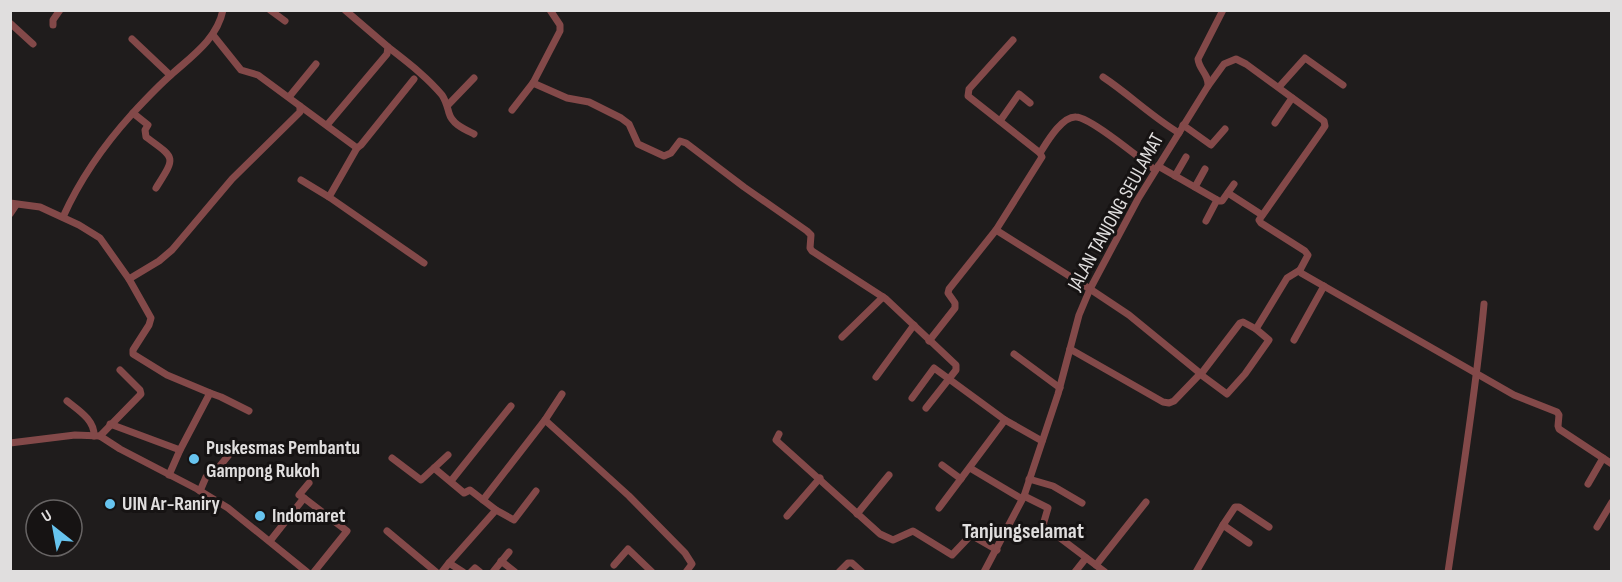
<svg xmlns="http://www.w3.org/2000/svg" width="1622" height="582" font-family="'Sofia Sans Condensed',sans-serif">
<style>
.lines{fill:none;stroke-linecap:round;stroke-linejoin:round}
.minor{stroke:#834949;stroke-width:7}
.poi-dot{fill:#67c4ef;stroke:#161313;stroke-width:2}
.labels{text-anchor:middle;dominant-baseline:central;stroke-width:6;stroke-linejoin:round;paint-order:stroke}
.street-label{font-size:20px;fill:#e0dede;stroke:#161313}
.poi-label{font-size:20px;font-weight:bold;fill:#e0dede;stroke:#161313;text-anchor:start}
.quarter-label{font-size:22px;font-weight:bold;fill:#e0dede;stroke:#161313}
</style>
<rect width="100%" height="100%" fill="#1f1c1c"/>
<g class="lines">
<g class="minor">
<path d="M 270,10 L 285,21"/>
<path d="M 10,23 L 33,44"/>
<path d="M 53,25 L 53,20 L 60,10"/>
<path d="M 132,39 L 170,75"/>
<path d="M 388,47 C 407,62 426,76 442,95 C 446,101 447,106 449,113 C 452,124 464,129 474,134"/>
<path d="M 1103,77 C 1130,95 1151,116 1179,133"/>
<path d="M 533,83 L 567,98 L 589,102 L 621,118 L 629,124 L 638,144 L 664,156 L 671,153 L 680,141 L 686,143 L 744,187 L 807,231 L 811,235 L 810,248 L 812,251 L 886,299 L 956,365 L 956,370 L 926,408"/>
<path d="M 1208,86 L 1224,64 L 1236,59 L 1246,64 L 1324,121 L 1325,126 L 1321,132 L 1259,220 L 1261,223 L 1305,251 L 1308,255 L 1300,270 L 1301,273 L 1514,395 L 1557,412 L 1559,415 L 1558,426 L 1559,429 L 1612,464"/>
<path d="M 1279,87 L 1305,58 L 1343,85"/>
<path d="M 289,97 L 316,64"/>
<path d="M 448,105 L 474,78"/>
<path d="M 300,106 L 357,148 L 361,145 L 414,79"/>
<path d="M 512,110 L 533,83 L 560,31 L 560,25 L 550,10"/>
<path d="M 133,113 L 148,125 L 145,130 L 146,137 C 176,159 176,156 156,188"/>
<path d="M 1000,121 L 1019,94 L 1030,103"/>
<path d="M 1275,123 L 1292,98"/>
<path d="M 327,125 L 387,54 L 388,47 L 345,10"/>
<path d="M 1183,125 L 1211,145 L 1225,129"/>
<path d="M 357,148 L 329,197 L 424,263"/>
<path d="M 1040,153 C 1047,142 1062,116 1076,117 C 1090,117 1142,160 1155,170"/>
<path d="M 1158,166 L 1219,201 L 1222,201 L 1234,184"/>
<path d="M 1175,176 L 1186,157"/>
<path d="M 301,180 L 329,197"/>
<path d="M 1195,187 L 1205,169"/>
<path d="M 1228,193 L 1262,215"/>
<path d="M 10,203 L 40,207 L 79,225 L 100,238 L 129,279 L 151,318 L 149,325 L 133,350 L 133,354 L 167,375 L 210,393 L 180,450 L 169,475"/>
<path d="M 10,214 L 16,205"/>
<path d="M 63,217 C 81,177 103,146 132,114 C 145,100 158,86 172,74 C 192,56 217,39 223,10"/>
<path d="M 1206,221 L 1217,200"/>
<path d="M 996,230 L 1090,289 L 1129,315 L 1201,374 L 1240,323 L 1243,322 L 1256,329"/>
<path d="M 129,279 L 159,261 L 172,250 L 232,179 L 300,112 L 300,106 L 258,75 L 241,70 L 213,35"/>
<path d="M 842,337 L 883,297"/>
<path d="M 1294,340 L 1324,286"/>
<path d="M 929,341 L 955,308 L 955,303 L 948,293 L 949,289 L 996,230 L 1042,157 L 1040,153 L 968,96 L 969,89 L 1013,40"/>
<path d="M 1070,349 L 1163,402 L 1169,403 L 1174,401 L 1200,374 L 1227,394 L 1245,374 L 1269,340 L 1256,329 L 1287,278 L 1300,270"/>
<path d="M 1014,354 L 1060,388"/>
<path d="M 876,377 L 914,325"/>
<path d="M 210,393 L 221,397 L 249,411"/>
<path d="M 912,398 L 934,368 L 1005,420 L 1042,441"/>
<path d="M 67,401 C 78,410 95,420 94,436"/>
<path d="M 545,420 L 629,496 L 685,553 L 692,564 L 686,572"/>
<path d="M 110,424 L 180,450"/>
<path d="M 779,434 L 776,440 L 779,443 L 880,534 L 893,540 L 913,531 L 952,555 L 971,535 L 997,550"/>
<path d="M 100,436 L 141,394 L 140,390 L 120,370"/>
<path d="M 10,443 L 75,435 L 100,436 L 120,449 L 197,489 L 228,508 L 307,572"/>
<path d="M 392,458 L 421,480 L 434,468 L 464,493 L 470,490 L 483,500"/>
<path d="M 942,465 L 961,479"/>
<path d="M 434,468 L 448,455"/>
<path d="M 970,468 L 1022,499"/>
<path d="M 1029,479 L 1053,486 L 1082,503"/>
<path d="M 451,481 L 511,406"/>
<path d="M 1588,484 L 1603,458"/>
<path d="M 200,491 L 206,477 L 219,467 L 232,451"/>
<path d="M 1024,496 L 1048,508 L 1043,525 L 1105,572"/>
<path d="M 304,498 L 347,531 L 314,572"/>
<path d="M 939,508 L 1005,420"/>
<path d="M 496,510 L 514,520 L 536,491"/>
<path d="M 857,514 L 889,475"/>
<path d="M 787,516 L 820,478"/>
<path d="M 1223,525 L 1249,543"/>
<path d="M 1597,527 L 1612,502"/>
<path d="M 387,531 L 436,572"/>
<path d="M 270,541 L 304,498 L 299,495 L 309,483"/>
<path d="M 501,561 L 515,572"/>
<path d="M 449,563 L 496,510 L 483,500 L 545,420 L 562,394"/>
<path d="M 614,565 L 628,549 L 652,572"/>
<path d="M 1096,565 L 1146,502"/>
<path d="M 442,572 L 449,563 L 463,572"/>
<path d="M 471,572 L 475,568 L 480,572"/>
<path d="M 493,572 L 509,552"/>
<path d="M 839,572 L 848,563 L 852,563 L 862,572"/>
<path d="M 984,572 L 1024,496 L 1058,394 L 1079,315 L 1090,289 L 1138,199 L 1208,86 C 1209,74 1199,70 1198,59 L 1223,10"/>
<path d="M 1075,572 L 1086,558"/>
<path d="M 1196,572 L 1223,525 L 1235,507 L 1239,507 L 1269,527"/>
<path d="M 1448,572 C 1461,482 1476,393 1484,304"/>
</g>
</g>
<g class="poi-dot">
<circle cx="194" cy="459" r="6"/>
<circle cx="110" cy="504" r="6"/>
<circle cx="260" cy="516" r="6"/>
</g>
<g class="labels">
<g class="street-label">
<text transform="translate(1116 212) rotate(-61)">JALAN TANJONG SEULAMAT</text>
</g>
<g class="poi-label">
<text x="206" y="448">Puskesmas Pembantu<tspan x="206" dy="23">Gampong Rukoh</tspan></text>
<text x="122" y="504">UIN Ar-Raniry</text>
<text x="272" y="516">Indomaret</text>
</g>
<g class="quarter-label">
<text x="1023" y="531">Tanjungselamat</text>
</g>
</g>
<rect width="1622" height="582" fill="none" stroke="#e0dede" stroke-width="24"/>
<g transform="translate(54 528) rotate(329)"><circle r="28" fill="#161313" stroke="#676464" stroke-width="1.5"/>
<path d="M0-4.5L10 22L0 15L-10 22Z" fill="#67c4ef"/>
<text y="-9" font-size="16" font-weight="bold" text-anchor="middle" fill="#e0dede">U</text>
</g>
</svg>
